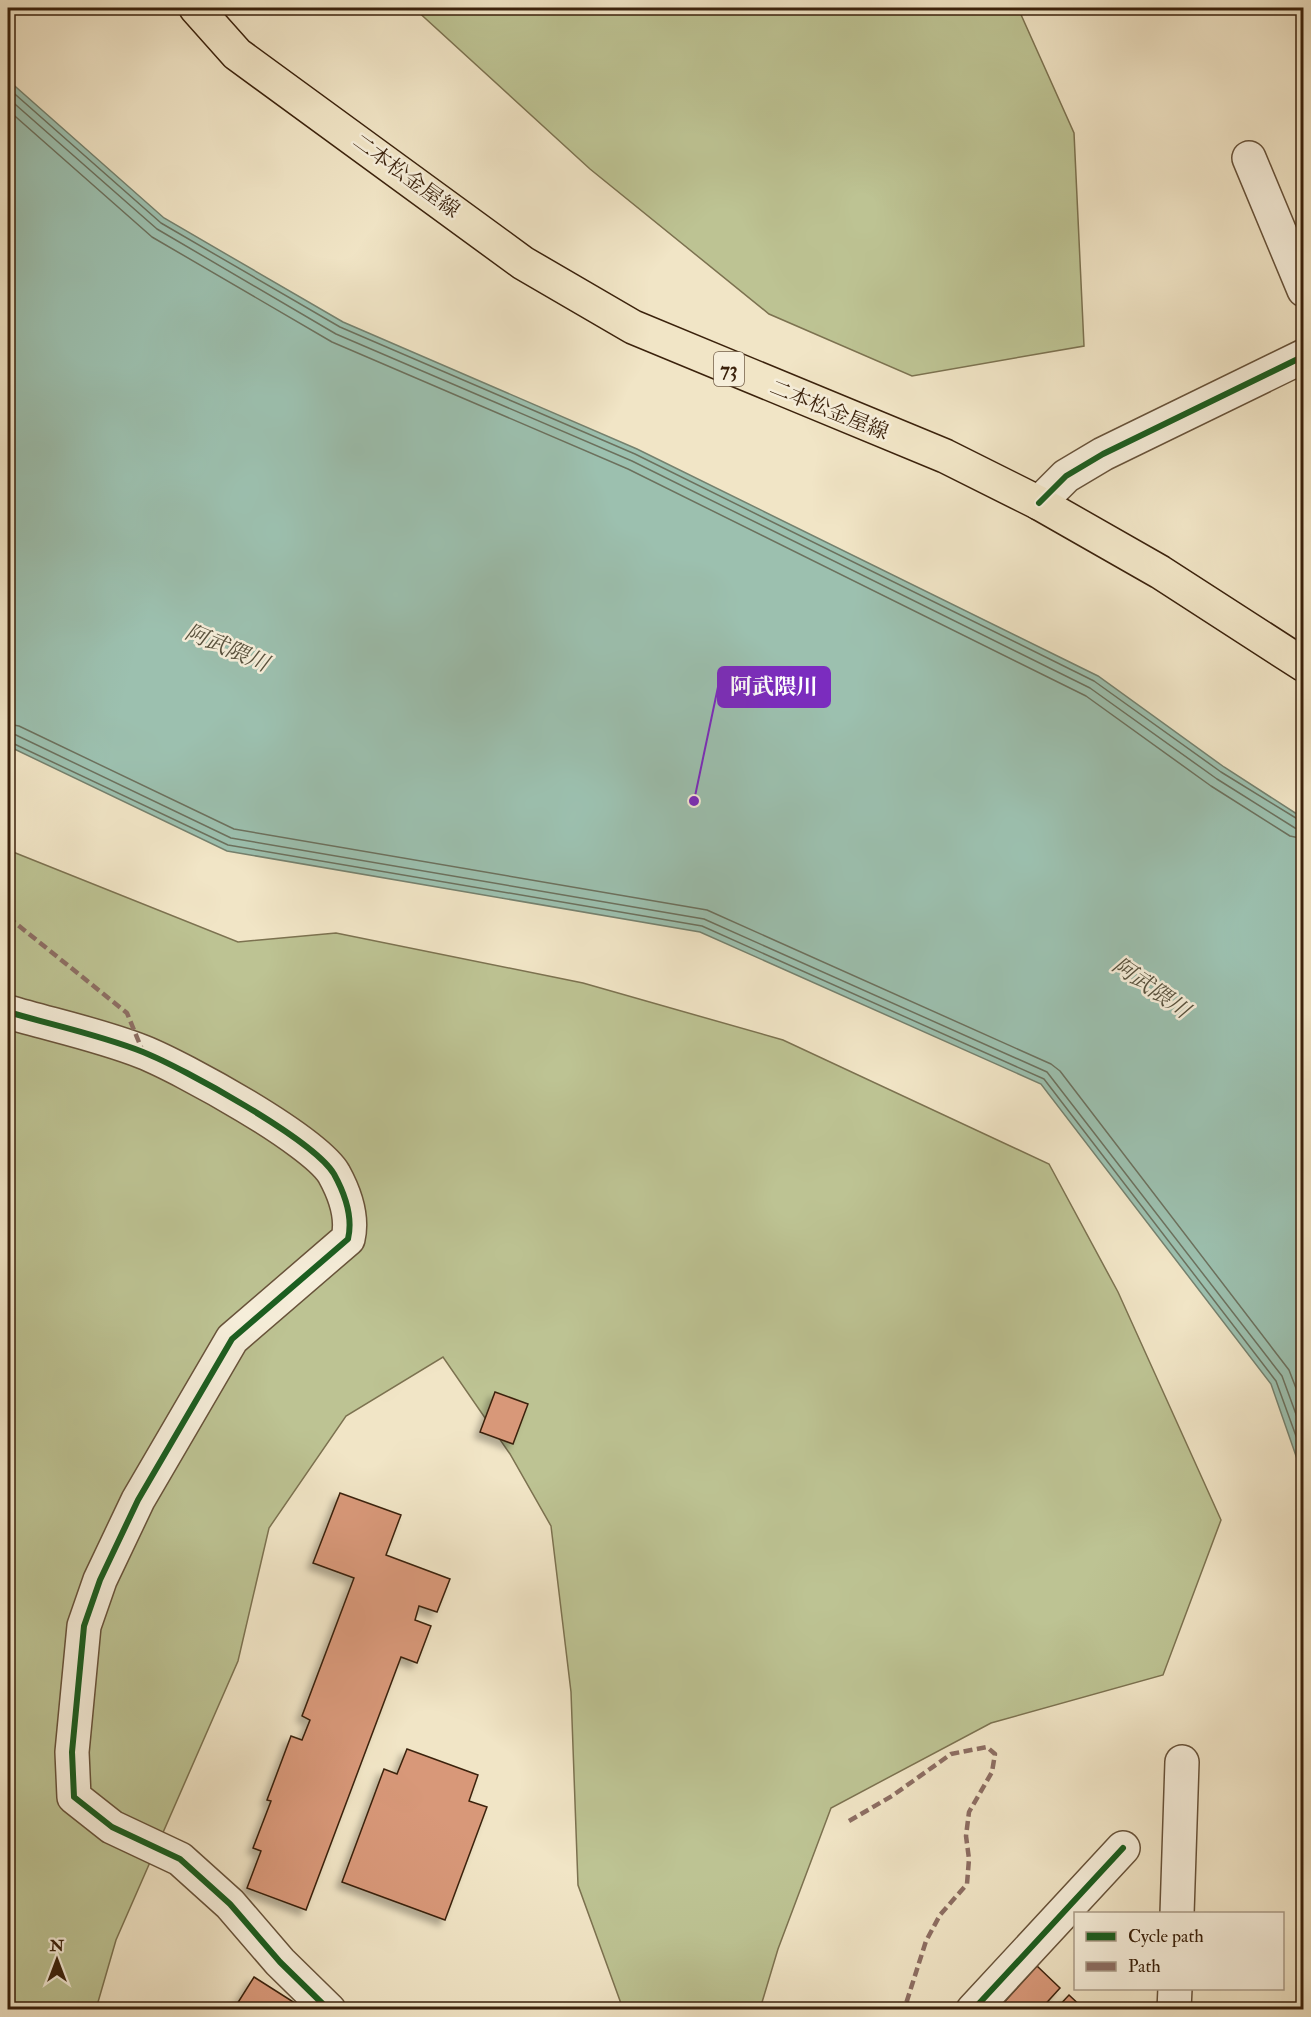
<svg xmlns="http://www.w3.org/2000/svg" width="1311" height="2017" font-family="'IM FELL Double Pica','Noto Serif JP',serif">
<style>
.green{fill:#bdc393;stroke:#7c7250;stroke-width:1.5}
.water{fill:#9cc0af;stroke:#75816e;stroke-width:1.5}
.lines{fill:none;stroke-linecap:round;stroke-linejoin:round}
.shore{stroke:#6c715e;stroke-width:1.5}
.building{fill:#d89879;stroke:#3b220c;stroke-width:1.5;filter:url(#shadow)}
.minor-casing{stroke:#68533a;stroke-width:36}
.primary-casing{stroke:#3b220c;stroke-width:36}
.minor{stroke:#f6eeda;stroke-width:33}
.primary{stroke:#f1e5c6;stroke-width:33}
.quiet{stroke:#8d6e63;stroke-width:4.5;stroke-dasharray:9 4.5;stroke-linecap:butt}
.cycleway-casing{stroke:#f6eeda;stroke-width:10}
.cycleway{stroke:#1b5e20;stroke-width:6}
.labels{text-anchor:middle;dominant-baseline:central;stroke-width:5;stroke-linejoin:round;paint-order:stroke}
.shield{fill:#f6eeda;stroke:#735f4a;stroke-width:1.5}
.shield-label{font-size:20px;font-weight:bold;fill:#3b220c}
.street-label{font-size:21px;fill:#3b220c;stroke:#f6eeda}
.water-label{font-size:22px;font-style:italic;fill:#58513d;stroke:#f6eeda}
.leader{fill:none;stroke:#7b2cbf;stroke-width:2}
.callout-dot{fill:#7b2cbf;stroke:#f6eeda;stroke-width:2}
.callout{fill:#7b2cbf;stroke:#7b2cbf;stroke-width:2}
.callout-label{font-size:22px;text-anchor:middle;font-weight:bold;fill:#fff}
</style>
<defs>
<filter id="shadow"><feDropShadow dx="-5.5" dy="5.5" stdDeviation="3" flood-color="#0004"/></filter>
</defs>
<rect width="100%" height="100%" fill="#f1e5c6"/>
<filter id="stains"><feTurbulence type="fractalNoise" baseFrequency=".00333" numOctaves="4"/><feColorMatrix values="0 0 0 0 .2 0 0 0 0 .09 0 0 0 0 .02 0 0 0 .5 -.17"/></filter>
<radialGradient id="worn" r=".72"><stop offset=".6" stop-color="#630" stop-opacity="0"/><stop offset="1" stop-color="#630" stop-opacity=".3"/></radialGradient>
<g class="green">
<path d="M 414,8 L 1018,8 L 1074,133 L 1084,346 L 912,376 L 769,314 L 590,169 Z"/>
<path d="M 8,850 L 238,942 L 336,933 L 583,983 L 783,1040 L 1049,1164 L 1118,1292 L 1221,1520 L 1163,1675 L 991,1723 L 831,1808 L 778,1949 L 760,2009 L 623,2009 L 578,1885 L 571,1692 L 551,1526 L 510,1454 L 443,1357 L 346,1416 L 269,1528 L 238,1661 L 116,1940 L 96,2009 L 8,2009 Z"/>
</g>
<path class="water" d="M 8,80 L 164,218 L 343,322 L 637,449 L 1098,676 L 1224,767 L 1303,818 L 1303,1476 L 1271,1384 L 1041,1084 L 700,932 L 227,851 L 8,746 Z"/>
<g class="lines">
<g class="shore">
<path d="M 8,88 L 161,223 L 340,327 L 635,454 L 1094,681 L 1221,772 L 1304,823"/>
<path d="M 8,98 L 157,229 L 336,334 L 632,461 L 1090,688 L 1217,779 L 1295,828 L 1304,830"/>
<path d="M 8,110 L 152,237 L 332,342 L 628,469 L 1086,696 L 1211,786 L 1290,836 L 1304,839"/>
<path d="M 8,724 L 19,726 L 234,829 L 707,910 L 1051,1064 L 1060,1071 L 1289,1370 L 1304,1409"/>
<path d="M 8,733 L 16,735 L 231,838 L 704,919 L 1047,1072 L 1282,1376 L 1304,1436"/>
<path d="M 8,741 L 228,845 L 702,926 L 1044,1079 L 1276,1381 L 1304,1458"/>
</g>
</g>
<g class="building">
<path d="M 495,1392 L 528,1404 L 513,1444 L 480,1432 Z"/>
<path d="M 340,1493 L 401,1515 L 386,1555 L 450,1579 L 437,1612 L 419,1606 L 415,1620 L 431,1626 L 417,1663 L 401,1657 L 306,1910 L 247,1888 L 261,1851 L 253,1848 L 271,1801 L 267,1800 L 291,1736 L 302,1740 L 310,1720 L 302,1716 L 354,1578 L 313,1563 Z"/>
<path d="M 407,1749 L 478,1775 L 469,1801 L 487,1807 L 445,1920 L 342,1882 L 384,1769 L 397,1774 Z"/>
<path d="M 1037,1966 L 1060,1988 L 1040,2010 L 997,2010 Z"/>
<path d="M 254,1977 L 306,2010 L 247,2010 L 237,2004 Z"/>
<path d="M 1069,1995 L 1085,2010 L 1055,2010 Z"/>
</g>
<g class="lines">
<g class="minor-casing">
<g id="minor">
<path d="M 1249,158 L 1304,290"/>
<path d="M 1039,503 L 1066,476 L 1103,454 L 1304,356"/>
<path d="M 8,1012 C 52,1025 100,1035 143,1052 C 183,1068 314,1140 334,1174 C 345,1194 353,1218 348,1239 L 232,1339 L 138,1500 L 100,1580 L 84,1626 L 72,1752 L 74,1797 L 112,1827 L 180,1859 L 230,1904 L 280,1962 L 329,2010"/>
<path d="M 1177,1914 L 1182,1762"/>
<path d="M 973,2010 L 1123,1848"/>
<path d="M 1174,2010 L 1175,1988"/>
</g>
</g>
<g class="primary-casing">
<path id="primary" d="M 196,8 L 237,54 L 523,263 L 633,327 L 945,456 L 1039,503 L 1160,572 L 1304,665"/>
</g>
<use href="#minor" class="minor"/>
<use href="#primary" class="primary"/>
<g class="quiet">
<path d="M 8,917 L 127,1013 L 143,1052"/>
<path d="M 849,1821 L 892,1796 L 951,1754 L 987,1747 L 995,1754 L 992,1772 L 969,1812 L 966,1836 L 969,1859 L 967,1884 L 940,1915 L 926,1941 L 904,2010"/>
</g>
<g class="cycleway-casing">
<g id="cycleway">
<path d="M 1039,503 L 1066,476 L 1103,454 L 1304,356"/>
<path d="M 8,1012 C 52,1025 100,1035 143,1052 C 183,1068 314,1140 334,1174 C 345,1194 353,1218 348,1239 L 232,1339 L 138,1500 L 100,1580 L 84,1626 L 72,1752 L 74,1797 L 112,1827 L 180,1859 L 230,1904 L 280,1962 L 329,2010"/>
<path d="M 973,2010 L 1123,1848"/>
</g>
</g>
<use href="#cycleway" class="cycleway"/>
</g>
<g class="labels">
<rect class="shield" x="714" y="352" width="30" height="34" rx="4.5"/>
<g class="shield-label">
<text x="729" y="369">73</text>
</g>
<g class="street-label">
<text transform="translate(406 176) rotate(36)">二本松金屋線</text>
<text transform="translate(829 410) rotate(22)">二本松金屋線</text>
</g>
<g class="water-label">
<text transform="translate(227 648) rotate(23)">阿武隈川</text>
<text transform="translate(1151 988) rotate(35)">阿武隈川</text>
</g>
</g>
<path class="leader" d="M694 801L718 687"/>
<circle class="callout-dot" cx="694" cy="801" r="6"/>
<rect class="callout" x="718" y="667" width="112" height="40" rx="6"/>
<g class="callout-label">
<text x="774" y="694">阿武隈川</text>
</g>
<rect width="1311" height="2017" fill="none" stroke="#f1e5c6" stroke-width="30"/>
<rect x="9" y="9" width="1293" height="1999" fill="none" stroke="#3b220c" stroke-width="3"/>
<rect x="15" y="15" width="1281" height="1987" fill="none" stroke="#3b220c" stroke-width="1.5"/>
<rect x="1074" y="1912" width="210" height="78" fill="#f6eeda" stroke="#ab9c88" stroke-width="1.5"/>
<rect x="1086" y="1932" width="30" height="9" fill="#1b5e20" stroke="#ab9c88" stroke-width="1.5"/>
<text x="1128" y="1942" font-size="18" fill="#3b220c">Cycle path</text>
<rect x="1086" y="1962" width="30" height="9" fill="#8d6e63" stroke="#ab9c88" stroke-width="1.5"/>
<text x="1128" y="1972" font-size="18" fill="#3b220c">Path</text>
<g transform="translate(57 1960)" stroke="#f6eeda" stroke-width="4.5" paint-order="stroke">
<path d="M0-4.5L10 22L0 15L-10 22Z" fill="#3b220c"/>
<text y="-9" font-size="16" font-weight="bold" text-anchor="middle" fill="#3b220c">N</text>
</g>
<rect width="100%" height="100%" filter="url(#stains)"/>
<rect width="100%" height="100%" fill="url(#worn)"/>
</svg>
